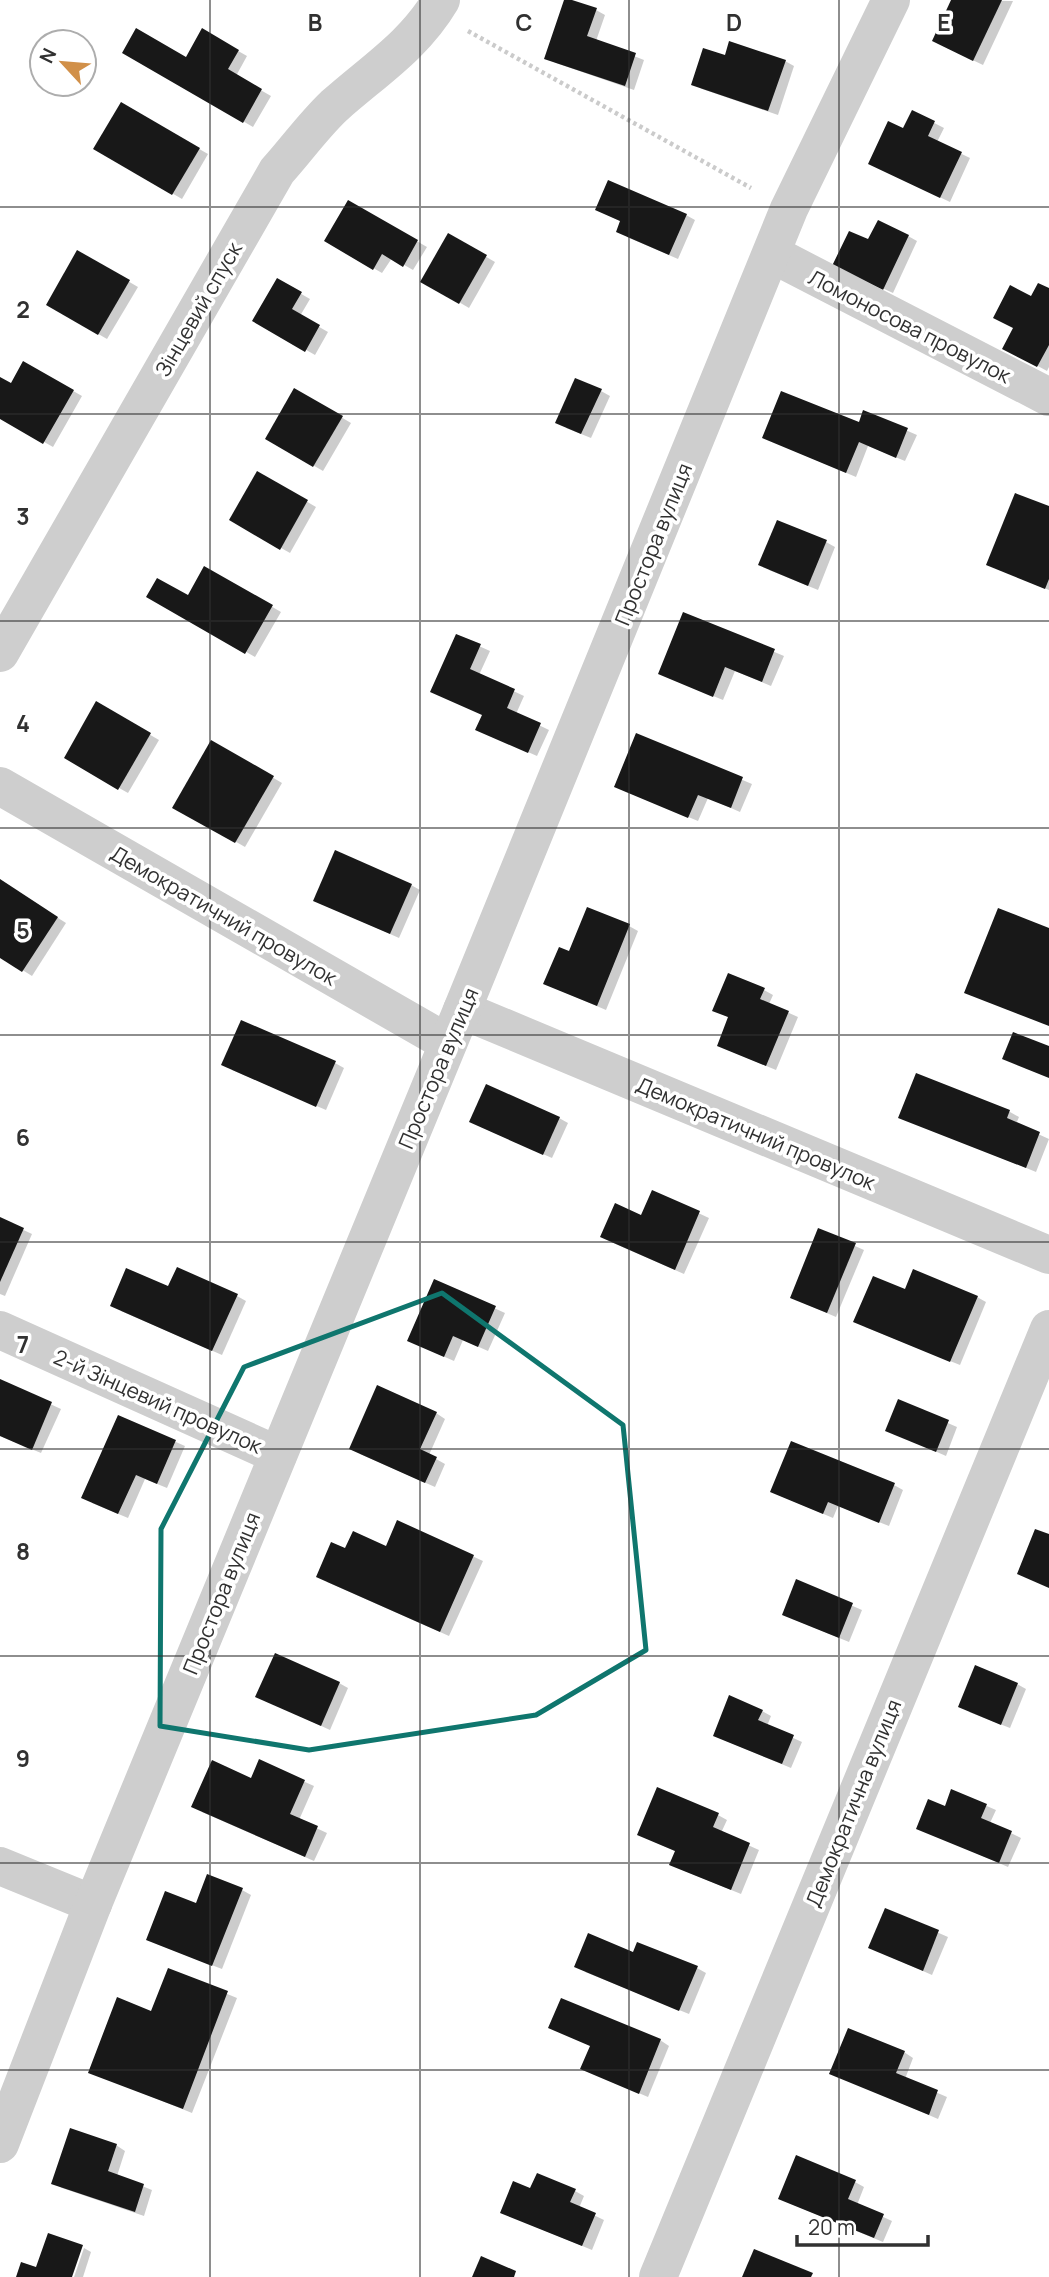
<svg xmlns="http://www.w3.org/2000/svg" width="1049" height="2277" font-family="Manrope,sans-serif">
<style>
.shadow{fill:#0003}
.building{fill:#181818}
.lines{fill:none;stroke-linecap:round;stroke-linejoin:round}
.path{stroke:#cbcbcb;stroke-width:4.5;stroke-dasharray:3.5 3.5;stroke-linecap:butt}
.minor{stroke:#cecece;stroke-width:38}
.marked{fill:none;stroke:#0f766e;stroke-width:5;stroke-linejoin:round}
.grid{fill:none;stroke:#313131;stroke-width:2;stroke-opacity:0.55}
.labels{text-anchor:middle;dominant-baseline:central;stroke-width:7;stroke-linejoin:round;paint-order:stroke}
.street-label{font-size:21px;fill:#313131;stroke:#fff}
.grid-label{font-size:23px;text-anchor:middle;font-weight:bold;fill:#313131;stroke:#fff;stroke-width:7;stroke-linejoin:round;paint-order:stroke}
</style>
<rect width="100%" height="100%" fill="#fff"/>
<g class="shadow">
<path d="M 953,0 L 1013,1 L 983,65 L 943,46 Z"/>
<path d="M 596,10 L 605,15 L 596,41 L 644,60 L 634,90 L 556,63 L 547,58 Z"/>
<path d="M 203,31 L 247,56 L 236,76 L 271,96 L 253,127 L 124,52 L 187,59 Z"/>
<path d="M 726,57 L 785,61 L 794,66 L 778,115 L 702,89 L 693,84 Z"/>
<path d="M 121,104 L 208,154 L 182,199 L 96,149 Z"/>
<path d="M 913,112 L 944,128 L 937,142 L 970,158 L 950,202 L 880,169 Z"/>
<path d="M 349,202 L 427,247 L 413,270 L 392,258 L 382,273 L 326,241 Z"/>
<path d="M 597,210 L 686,215 L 695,220 L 678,259 L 627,237 L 622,222 Z"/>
<path d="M 449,235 L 495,262 L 469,308 L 423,281 Z"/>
<path d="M 908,236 L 917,241 L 893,293 L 843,270 L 869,242 Z"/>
<path d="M 78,252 L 138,287 L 107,339 L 48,305 Z"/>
<path d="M 277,280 L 310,299 L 300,316 L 328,332 L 315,355 L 254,320 Z"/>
<path d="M 1049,290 L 1049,367 L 1047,371 L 1014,353 L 1032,299 Z"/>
<path d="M 24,363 L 82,396 L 53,447 L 0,417 L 0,379 L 11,386 Z"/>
<path d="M 295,390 L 351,423 L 323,471 L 268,439 Z"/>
<path d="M 601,391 L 610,396 L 591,438 L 566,428 Z"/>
<path d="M 864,412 L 917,435 L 905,461 L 868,446 L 856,477 L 764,438 L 860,425 Z"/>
<path d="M 258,473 L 316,507 L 290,553 L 231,520 Z"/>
<path d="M 1049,508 L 1049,590 L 988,565 Z"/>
<path d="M 826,542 L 835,547 L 818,590 L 769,570 Z"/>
<path d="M 205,568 L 281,612 L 255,657 L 149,596 L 188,598 Z"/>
<path d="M 684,614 L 784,656 L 771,686 L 735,671 L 723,700 L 669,678 Z"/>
<path d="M 457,636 L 490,651 L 479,675 L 524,696 L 516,714 L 549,730 L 537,756 L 487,734 L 483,715 Z"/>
<path d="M 97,704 L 159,740 L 128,793 L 66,758 Z"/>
<path d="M 637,735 L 752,784 L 740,812 L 708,798 L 698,821 L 625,791 Z"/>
<path d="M 212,742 L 282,783 L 245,847 L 175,807 Z"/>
<path d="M 0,881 L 66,923 L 32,976 L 0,956 Z"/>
<path d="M 411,885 L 420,890 L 399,938 L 325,905 Z"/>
<path d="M 629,926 L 638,931 L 606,1010 L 545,984 Z"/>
<path d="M 764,990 L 773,995 L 769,1004 L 798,1017 L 776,1070 L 728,1050 L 730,1018 L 715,1011 Z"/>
<path d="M 335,1063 L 344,1068 L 326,1110 L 232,1070 Z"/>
<path d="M 917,1075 L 1010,1112 L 1019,1117 L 1016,1124 L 1049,1139 L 1036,1172 L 901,1117 Z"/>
<path d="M 559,1118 L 568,1123 L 552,1158 L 481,1127 Z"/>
<path d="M 653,1192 L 709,1218 L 684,1274 L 611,1242 L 642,1218 Z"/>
<path d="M 0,1219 L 32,1234 L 5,1296 L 0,1294 Z"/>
<path d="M 819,1230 L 864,1250 L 836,1317 L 801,1302 Z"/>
<path d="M 435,1281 L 505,1313 L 488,1351 L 463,1340 L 454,1361 L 418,1345 Z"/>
<path d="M 169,1289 L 237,1296 L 246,1301 L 222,1355 L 121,1311 Z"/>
<path d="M 906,1291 L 977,1297 L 986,1302 L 960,1365 L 865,1327 Z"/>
<path d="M 0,1381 L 61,1409 L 41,1453 L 0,1436 Z"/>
<path d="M 899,1402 L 957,1427 L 946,1456 L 887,1430 Z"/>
<path d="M 436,1413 L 445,1419 L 429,1455 L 445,1464 L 435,1487 L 360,1454 Z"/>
<path d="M 119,1417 L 185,1446 L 167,1488 L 145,1479 L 128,1518 L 92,1503 Z"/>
<path d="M 894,1485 L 903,1490 L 889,1526 L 838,1506 L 833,1518 L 781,1496 Z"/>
<path d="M 398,1522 L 483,1561 L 449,1636 L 327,1582 L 346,1550 L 387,1548 Z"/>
<path d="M 797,1582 L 862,1610 L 849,1642 L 793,1619 Z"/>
<path d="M 339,1683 L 348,1688 L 330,1730 L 267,1701 Z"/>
<path d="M 1017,1684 L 1026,1689 L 1010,1728 L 969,1712 Z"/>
<path d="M 762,1711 L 771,1716 L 767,1726 L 802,1742 L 791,1768 L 724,1740 Z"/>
<path d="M 260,1762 L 314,1786 L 299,1820 L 327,1833 L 314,1861 L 202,1812 L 252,1780 Z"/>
<path d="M 952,1791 L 996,1810 L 990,1823 L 1021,1838 L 1008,1867 L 918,1828 L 946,1808 Z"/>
<path d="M 718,1815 L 727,1820 L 721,1833 L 759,1850 L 741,1894 L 680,1869 L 677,1852 L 639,1835 Z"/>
<path d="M 242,1890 L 251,1895 L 222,1969 L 157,1944 L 197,1905 Z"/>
<path d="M 886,1910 L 948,1937 L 932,1975 L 870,1948 Z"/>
<path d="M 634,1954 L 697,1968 L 706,1973 L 689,2014 L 585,1972 Z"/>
<path d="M 169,1970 L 237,1998 L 192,2113 L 90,2072 L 152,2013 Z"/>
<path d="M 660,2040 L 669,2046 L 648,2097 L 582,2069 Z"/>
<path d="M 904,2052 L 913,2058 L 905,2079 L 947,2097 L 938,2119 L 831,2073 Z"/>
<path d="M 116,2145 L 125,2151 L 117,2176 L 152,2190 L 144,2216 L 62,2188 L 53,2183 Z"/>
<path d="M 855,2182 L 864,2187 L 857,2205 L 892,2221 L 883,2242 L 789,2203 Z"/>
<path d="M 531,2190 L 575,2191 L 584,2196 L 579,2208 L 604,2220 L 592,2250 L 512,2217 Z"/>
<path d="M 84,2248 L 91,2252 L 83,2277 L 74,2277 Z"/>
</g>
<g class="building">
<path d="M 564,0 L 572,0 L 597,8 L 587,36 L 636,53 L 625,86 L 544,59 Z"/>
<path d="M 951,0 L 1002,0 L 973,61 L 932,41 Z"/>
<path d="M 136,28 L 186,57 L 202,28 L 239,50 L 228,69 L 262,89 L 243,123 L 122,53 Z"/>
<path d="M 729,41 L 786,60 L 768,111 L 691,85 L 703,48 L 725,55 Z"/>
<path d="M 121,102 L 200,148 L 172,195 L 93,149 Z"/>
<path d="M 912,110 L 935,121 L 928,136 L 962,152 L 940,198 L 868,164 L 888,121 L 903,128 Z"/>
<path d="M 608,180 L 687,214 L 669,255 L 616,232 L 620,221 L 595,210 Z"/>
<path d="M 348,200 L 418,240 L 403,267 L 382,254 L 373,270 L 324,241 Z"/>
<path d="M 878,220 L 909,235 L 883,290 L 832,266 L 849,231 L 868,239 Z"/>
<path d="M 448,233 L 487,255 L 459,304 L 420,282 Z"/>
<path d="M 77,250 L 130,280 L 98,335 L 46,305 Z"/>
<path d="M 277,278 L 302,292 L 292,309 L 320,325 L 305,352 L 252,321 Z"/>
<path d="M 1038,283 L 1049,288 L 1049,345 L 1037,367 L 1002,349 L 1013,328 L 993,318 L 1010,285 L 1031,296 Z"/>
<path d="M 23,361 L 74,390 L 43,444 L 0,419 L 0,377 L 11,383 Z"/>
<path d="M 575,378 L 602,389 L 581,434 L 555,423 Z"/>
<path d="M 294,388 L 343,416 L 313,467 L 265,439 Z"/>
<path d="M 781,391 L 859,422 L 863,410 L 908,428 L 896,458 L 859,442 L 846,473 L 762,438 Z"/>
<path d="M 257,471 L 308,500 L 280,550 L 229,520 Z"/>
<path d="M 1015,493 L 1049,506 L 1049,579 L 1045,589 L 986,565 Z"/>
<path d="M 777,520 L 827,540 L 808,586 L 758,565 Z"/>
<path d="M 204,566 L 273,605 L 245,654 L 146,597 L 157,578 L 188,595 Z"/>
<path d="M 683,612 L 775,649 L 762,682 L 725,667 L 713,697 L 658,674 Z"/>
<path d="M 456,634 L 481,644 L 470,669 L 515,689 L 507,708 L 541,723 L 528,753 L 475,730 L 482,715 L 430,692 Z"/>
<path d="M 96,701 L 151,733 L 118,790 L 64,758 Z"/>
<path d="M 636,733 L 743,777 L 731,808 L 698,795 L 688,818 L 614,787 Z"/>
<path d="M 211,740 L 274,776 L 235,843 L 172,808 Z"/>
<path d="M 335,850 L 412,884 L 390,934 L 313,901 Z"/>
<path d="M 0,879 L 58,917 L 22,972 L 0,958 Z"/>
<path d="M 587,907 L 630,924 L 597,1006 L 543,984 L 559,947 L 569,951 Z"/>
<path d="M 998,908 L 1049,928 L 1049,1026 L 964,993 Z"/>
<path d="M 728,973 L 765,988 L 760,999 L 789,1011 L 766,1066 L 717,1046 L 728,1017 L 712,1011 Z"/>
<path d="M 241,1020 L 336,1061 L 316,1107 L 221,1065 Z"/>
<path d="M 1013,1032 L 1049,1046 L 1049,1078 L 1002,1059 Z"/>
<path d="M 916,1073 L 1010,1110 L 1007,1118 L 1040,1132 L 1026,1168 L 898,1118 Z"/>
<path d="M 486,1084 L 560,1117 L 543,1155 L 469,1122 Z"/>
<path d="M 652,1190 L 700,1211 L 675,1270 L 600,1237 L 615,1203 L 641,1215 Z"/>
<path d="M 0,1217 L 24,1228 L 0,1282 Z"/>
<path d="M 818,1228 L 856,1243 L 827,1313 L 790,1298 Z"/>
<path d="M 177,1267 L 238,1294 L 212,1351 L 110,1306 L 126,1268 L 168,1286 Z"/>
<path d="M 913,1269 L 978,1296 L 950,1362 L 853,1322 L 873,1276 L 905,1289 Z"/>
<path d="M 434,1279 L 496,1306 L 478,1347 L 453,1336 L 444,1357 L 407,1341 Z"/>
<path d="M 0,1379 L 52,1402 L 32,1450 L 0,1436 Z"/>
<path d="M 377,1385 L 437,1412 L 420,1449 L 437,1457 L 425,1483 L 349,1449 Z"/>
<path d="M 898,1399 L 949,1420 L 936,1452 L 885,1431 Z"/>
<path d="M 118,1415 L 176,1440 L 157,1484 L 136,1475 L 118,1514 L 81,1498 Z"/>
<path d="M 791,1441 L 895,1483 L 879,1523 L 828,1502 L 823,1514 L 770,1492 Z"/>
<path d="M 397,1520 L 474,1555 L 440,1632 L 316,1577 L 331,1542 L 345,1548 L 353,1531 L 386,1546 Z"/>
<path d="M 1035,1529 L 1049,1534 L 1049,1588 L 1017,1574 Z"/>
<path d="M 796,1579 L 853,1603 L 839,1638 L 782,1615 Z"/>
<path d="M 275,1653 L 340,1682 L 321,1726 L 255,1697 Z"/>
<path d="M 975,1665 L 1018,1683 L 1001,1725 L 958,1707 Z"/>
<path d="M 729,1695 L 763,1710 L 758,1720 L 794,1735 L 782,1764 L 713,1736 Z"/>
<path d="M 259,1759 L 305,1780 L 290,1814 L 318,1826 L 305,1857 L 191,1807 L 212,1760 L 251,1778 Z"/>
<path d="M 657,1787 L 719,1813 L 713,1827 L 750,1843 L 731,1890 L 669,1865 L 675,1851 L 637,1835 Z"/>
<path d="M 951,1789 L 987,1804 L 981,1818 L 1012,1831 L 999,1863 L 916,1829 L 928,1799 L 945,1806 Z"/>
<path d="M 207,1874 L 243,1888 L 212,1966 L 146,1940 L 165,1891 L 196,1903 Z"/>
<path d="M 885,1908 L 939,1930 L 923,1971 L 868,1948 Z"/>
<path d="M 588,1933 L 633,1952 L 637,1942 L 698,1966 L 679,2011 L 574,1967 Z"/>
<path d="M 168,1968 L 228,1991 L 183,2109 L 88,2073 L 117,1997 L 151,2011 Z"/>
<path d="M 561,1998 L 661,2039 L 639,2094 L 580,2069 L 590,2046 L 548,2028 Z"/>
<path d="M 848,2028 L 905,2051 L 896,2073 L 938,2090 L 929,2115 L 829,2074 Z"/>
<path d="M 70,2128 L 117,2144 L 108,2171 L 144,2184 L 135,2212 L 51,2184 Z"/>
<path d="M 796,2155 L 856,2180 L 848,2199 L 884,2214 L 874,2238 L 778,2199 Z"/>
<path d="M 537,2173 L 576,2189 L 570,2202 L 596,2213 L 582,2246 L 500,2213 L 513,2181 L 530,2188 Z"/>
<path d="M 48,2233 L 83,2245 L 72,2277 L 16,2277 L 21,2262 L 36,2267 Z"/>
<path d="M 754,2249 L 813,2273 L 811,2277 L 742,2277 Z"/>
<path d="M 481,2256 L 516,2271 L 514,2277 L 472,2277 Z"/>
</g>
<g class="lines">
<path class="path" d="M 468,31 L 751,188"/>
<g class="minor">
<path d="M 772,254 L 1049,397"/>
<path d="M 0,653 L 277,171 C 296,150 313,126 334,106 C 373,71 413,47 441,0"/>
<path d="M 0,786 L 448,1043"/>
<path d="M 462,1010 L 1049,1255"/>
<path d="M 0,1330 L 278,1455"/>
<path d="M 0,1866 L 93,1904"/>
<path d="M 0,2144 L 93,1904 L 462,1010 L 789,209 L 891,0"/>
<path d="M 658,2277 L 1049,1329"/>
</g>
</g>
<path class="marked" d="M 442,1293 L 623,1425 L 646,1650 L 536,1715 L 309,1750 L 160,1726 L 161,1529 L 244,1367 Z"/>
<path class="grid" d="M 210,0 L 210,2277M 420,0 L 420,2277M 629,0 L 629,2277M 839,0 L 839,2277M 0,207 L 1049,207M 0,414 L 1049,414M 0,621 L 1049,621M 0,828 L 1049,828M 0,1035 L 1049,1035M 0,1242 L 1049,1242M 0,1449 L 1049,1449M 0,1656 L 1049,1656M 0,1863 L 1049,1863M 0,2070 L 1049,2070"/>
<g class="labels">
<g class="street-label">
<text transform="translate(198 309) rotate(-60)">Зінцевий спуск</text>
<text transform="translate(910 326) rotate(27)">Ломоносова провулок</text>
<text transform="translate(653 544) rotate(-68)">Простора вулиця</text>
<text transform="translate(224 915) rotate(30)">Демократичний провулок</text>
<text transform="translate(438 1068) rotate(-67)">Простора вулиця</text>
<text transform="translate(756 1133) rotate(23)">Демократичний провулок</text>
<text transform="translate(158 1401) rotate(24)">2-й Зінцевий провулок</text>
<text transform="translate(221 1593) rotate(-68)">Простора вулиця</text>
<text transform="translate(853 1803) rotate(-68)">Демократична вулиця</text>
</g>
</g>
<g class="grid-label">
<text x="315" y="31">B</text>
<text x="524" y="31">C</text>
<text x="734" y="31">D</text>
<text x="944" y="31">E</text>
<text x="23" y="318">2</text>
<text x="23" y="525">3</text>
<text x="23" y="732">4</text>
<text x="23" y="939">5</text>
<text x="23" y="1146">6</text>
<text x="23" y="1353">7</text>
<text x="23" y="1560">8</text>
<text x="23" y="1767">9</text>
</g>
<g transform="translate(63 63) rotate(296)"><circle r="33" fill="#ffffff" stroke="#adadad" stroke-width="2"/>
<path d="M0-5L12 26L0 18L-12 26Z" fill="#d19049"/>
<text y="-10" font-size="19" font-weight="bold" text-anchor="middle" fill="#313131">N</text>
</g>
<path d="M797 2235v10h131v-10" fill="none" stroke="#313131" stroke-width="3.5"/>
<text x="808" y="2235" font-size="21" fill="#313131" stroke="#ffffff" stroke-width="5" paint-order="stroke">20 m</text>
</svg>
